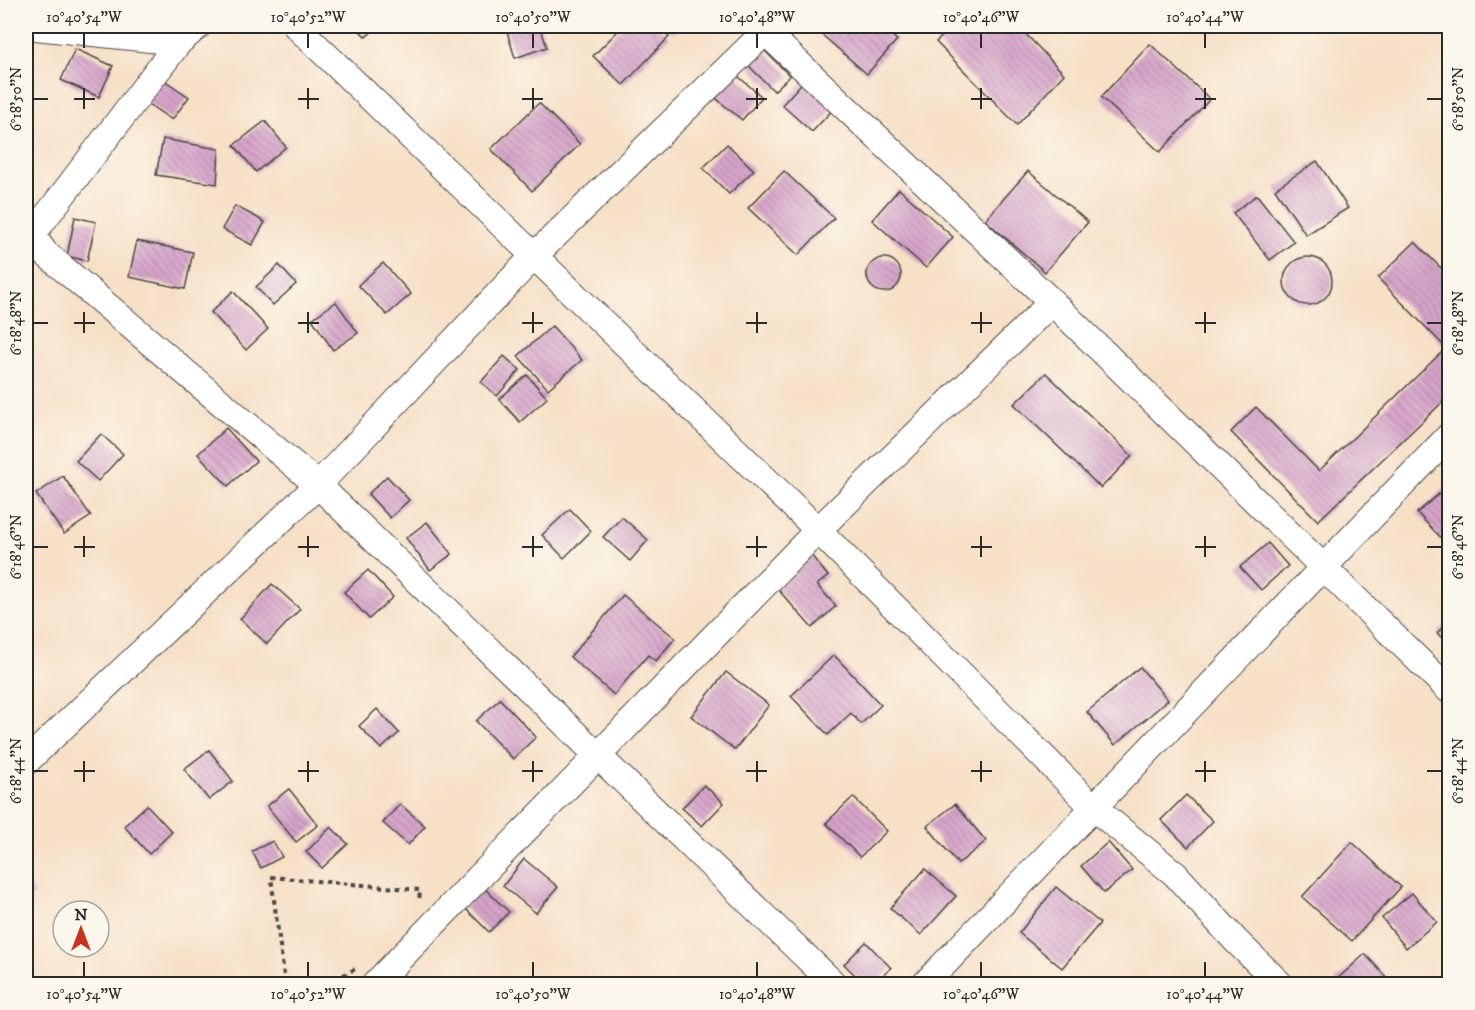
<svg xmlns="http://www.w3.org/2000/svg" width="1475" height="1010" font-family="'IM FELL DW Pica',serif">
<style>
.building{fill:url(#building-back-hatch)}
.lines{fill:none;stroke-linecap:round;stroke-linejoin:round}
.minor-casing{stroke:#494642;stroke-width:28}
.path{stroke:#494642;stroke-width:4;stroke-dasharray:4.5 4.5;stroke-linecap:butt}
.minor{stroke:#fff;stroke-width:26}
.ticks{fill:none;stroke:#2b2b2b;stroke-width:2}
.neatline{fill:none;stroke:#2b2b2b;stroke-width:2}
.ticks-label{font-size:15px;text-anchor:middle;fill:#2b2b2b}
</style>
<defs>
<pattern id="building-back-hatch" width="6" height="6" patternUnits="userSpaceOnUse" patternTransform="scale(1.5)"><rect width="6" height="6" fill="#d7a4ca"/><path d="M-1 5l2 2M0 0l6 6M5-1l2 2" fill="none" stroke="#af86a4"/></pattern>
</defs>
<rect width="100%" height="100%" fill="#fbf7ec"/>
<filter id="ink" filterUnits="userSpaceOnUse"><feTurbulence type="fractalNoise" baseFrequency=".0167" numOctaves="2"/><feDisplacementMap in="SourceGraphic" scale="12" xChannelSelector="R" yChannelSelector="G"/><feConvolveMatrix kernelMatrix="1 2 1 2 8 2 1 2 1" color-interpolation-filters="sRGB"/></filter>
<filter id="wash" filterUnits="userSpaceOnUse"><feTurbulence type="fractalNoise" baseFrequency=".008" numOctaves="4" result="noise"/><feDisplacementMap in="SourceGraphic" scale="24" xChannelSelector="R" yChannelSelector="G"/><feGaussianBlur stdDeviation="1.35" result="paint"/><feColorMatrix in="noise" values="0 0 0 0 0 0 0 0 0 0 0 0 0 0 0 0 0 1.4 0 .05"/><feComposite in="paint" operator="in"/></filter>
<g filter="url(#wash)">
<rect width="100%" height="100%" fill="#f6e0c6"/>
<g id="blocks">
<g class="building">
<path d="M 355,26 L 378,26 L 366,37 Z"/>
<path d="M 513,26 L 540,26 L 547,47 L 515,58 L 506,28 Z"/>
<path d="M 623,26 L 656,26 L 669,37 L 623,85 L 593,56 Z"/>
<path d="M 666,26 L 681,26 L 673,33 Z"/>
<path d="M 814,26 L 880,26 L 897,40 L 867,74 L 813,27 Z"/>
<path d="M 953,26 L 1018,26 L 1064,74 L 1017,125 L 936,42 Z"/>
<path d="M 1150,44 L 1210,99 L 1160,152 L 1101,97 Z"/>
<path d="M 75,49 L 113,66 L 99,97 L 61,80 Z"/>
<path d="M 763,49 L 790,76 L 774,91 L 747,64 Z"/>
<path d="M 733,72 L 762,97 L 742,120 L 712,95 Z"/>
<path d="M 808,76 L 838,104 L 812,132 L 782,105 Z"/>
<path d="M 161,78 L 189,97 L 172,120 L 144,101 Z"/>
<path d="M 539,103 L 580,144 L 532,191 L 491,149 Z"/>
<path d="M 265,121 L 286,147 L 256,172 L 234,145 Z"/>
<path d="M 163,139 L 219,149 L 217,184 L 156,175 Z"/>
<path d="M 727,144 L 754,170 L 729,194 L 703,168 Z"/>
<path d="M 1317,161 L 1348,208 L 1306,235 L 1275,189 Z"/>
<path d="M 784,171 L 834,218 L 798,255 L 748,208 Z"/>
<path d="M 1028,171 L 1088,222 L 1045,272 L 985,220 Z"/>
<path d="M 899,189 L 953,237 L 926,268 L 872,220 Z"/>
<path d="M 1257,195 L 1294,242 L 1270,260 L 1233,213 Z"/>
<path d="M 235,206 L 265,222 L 252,245 L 222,229 Z"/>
<path d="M 75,217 L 96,222 L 87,261 L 67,256 Z"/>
<path d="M 137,241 L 193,252 L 185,289 L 129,277 Z"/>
<path d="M 1415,242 L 1450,277 L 1450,395 L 1318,521 L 1231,432 L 1256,407 L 1319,471 L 1446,348 L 1378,278 Z"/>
<circle cx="1308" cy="281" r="24"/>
<circle cx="884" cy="275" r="17"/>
<path d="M 383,263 L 411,294 L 387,315 L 358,285 Z"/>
<path d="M 279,265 L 296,284 L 273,305 L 256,287 Z"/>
<path d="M 233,291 L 268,329 L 246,350 L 211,312 Z"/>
<path d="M 336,302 L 358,333 L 333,350 L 312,319 Z"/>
<path d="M 552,326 L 582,360 L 548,389 L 518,356 Z"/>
<path d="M 504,356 L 520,370 L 497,396 L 481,382 Z"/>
<path d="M 1046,373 L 1132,456 L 1101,488 L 1014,404 Z"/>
<path d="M 527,375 L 547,398 L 520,422 L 499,399 Z"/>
<path d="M 226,428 L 256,461 L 228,486 L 198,454 Z"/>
<path d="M 101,434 L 123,454 L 98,481 L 76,461 Z"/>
<path d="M 63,476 L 91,516 L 64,534 L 36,494 Z"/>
<path d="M 387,476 L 409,500 L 390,518 L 368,494 Z"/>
<path d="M 1450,484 L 1450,538 L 1445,542 L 1417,513 Z"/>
<path d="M 570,509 L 591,531 L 564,558 L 542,535 Z"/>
<path d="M 622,517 L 648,540 L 630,561 L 603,537 Z"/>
<path d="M 427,522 L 452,554 L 430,570 L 406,538 Z"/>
<path d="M 1268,543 L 1288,566 L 1261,590 L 1240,567 Z"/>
<path d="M 811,555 L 828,576 L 817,585 L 836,606 L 812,628 L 775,586 Z"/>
<path d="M 368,570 L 393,597 L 369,619 L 344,592 Z"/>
<path d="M 272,584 L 300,609 L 267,644 L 240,619 Z"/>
<path d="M 623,595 L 675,638 L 656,661 L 648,655 L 614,695 L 570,657 Z"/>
<path d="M 1450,620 L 1450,646 L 1437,633 Z"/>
<path d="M 834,655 L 881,705 L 861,724 L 851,713 L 828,735 L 791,696 Z"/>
<path d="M 1140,667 L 1168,700 L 1115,745 L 1087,712 Z"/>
<path d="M 726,672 L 769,705 L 735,750 L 691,716 Z"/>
<path d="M 500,699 L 536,737 L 513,759 L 476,721 Z"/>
<path d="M 377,709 L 399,733 L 381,749 L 359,726 Z"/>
<path d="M 209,750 L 233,781 L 209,800 L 184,769 Z"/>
<path d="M 704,785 L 724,803 L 702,826 L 682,808 Z"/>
<path d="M 289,789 L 318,825 L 296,842 L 267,806 Z"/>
<path d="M 1186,795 L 1213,821 L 1188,847 L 1161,820 Z"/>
<path d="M 853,797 L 887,831 L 860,857 L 826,823 Z"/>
<path d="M 400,804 L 425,826 L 408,845 L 383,823 Z"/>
<path d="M 955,804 L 986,841 L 958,864 L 927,826 Z"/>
<path d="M 147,805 L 172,832 L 149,854 L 124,826 Z"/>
<path d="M 331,827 L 348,844 L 322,868 L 306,852 Z"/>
<path d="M 273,841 L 282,857 L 261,868 L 252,851 Z"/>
<path d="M 1108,842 L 1132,870 L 1104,893 L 1081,866 Z"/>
<path d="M 1352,842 L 1401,887 L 1352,941 L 1302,897 Z"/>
<path d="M 524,859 L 558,887 L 536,913 L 503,886 Z"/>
<path d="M 925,869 L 956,896 L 921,935 L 890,908 Z"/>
<path d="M 26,876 L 34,895 L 26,898 Z"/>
<path d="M 1056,887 L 1100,923 L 1062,968 L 1019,933 Z"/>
<path d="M 484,888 L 509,912 L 489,932 L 464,907 Z"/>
<path d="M 1412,893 L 1437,922 L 1406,948 L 1382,918 Z"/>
<path d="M 866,942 L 891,968 L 874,984 L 864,984 L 844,964 Z"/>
<path d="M 1365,954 L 1386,977 L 1377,984 L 1338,984 L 1335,981 Z"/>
</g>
</g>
</g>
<g filter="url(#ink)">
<use href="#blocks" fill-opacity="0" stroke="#494642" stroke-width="1.5"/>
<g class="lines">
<g class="minor-casing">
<g id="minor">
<path d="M 26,26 L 179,42"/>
<path d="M 198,26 L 179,42 L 32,235 L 45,253 L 318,485 L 834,984"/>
<path d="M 296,26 L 818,530 L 1094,808 L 1175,874 L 1236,941 L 1280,984"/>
<path d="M 759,26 L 1052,302 L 1450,691"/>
<path d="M 26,762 L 318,485 L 534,256 L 765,32"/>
<path d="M 375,984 L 818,530 L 1052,302"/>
<path d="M 925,984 L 1450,435"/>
</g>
</g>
<g class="path">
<path d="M 285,984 L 271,877 L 420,890 L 419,902"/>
<path d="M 327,984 L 355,969"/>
</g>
<use href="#minor" class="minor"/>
</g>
</g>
<path class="ticks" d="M 84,33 L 84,48M 308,33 L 308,48M 533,33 L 533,48M 757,33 L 757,48M 981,33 L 981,48M 1205,33 L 1205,48M 84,88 L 84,109M 308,88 L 308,109M 533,88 L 533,109M 757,88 L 757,109M 981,88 L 981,109M 1205,88 L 1205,109M 33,99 L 48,99M 74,99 L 95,99M 298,99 L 319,99M 522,99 L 543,99M 746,99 L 767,99M 971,99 L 992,99M 1195,99 L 1216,99M 1427,99 L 1442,99M 84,312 L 84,333M 308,312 L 308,333M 533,312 L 533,333M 757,312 L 757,333M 981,312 L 981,333M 1205,312 L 1205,333M 33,323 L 48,323M 74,323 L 95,323M 298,323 L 319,323M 522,323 L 543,323M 746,323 L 767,323M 971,323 L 992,323M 1195,323 L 1216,323M 1427,323 L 1442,323M 84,536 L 84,557M 308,536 L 308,557M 533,536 L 533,557M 757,536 L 757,557M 981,536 L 981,557M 1205,536 L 1205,557M 33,547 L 48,547M 74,547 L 95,547M 298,547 L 319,547M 522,547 L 543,547M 746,547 L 767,547M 971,547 L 992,547M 1195,547 L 1216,547M 1427,547 L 1442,547M 84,761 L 84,782M 308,761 L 308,782M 533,761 L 533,782M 757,761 L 757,782M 981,761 L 981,782M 1205,761 L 1205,782M 33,771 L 48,771M 74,771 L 95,771M 298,771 L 319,771M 522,771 L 543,771M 746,771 L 767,771M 971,771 L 992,771M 1195,771 L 1216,771M 1427,771 L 1442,771M 84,962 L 84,977M 308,962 L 308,977M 533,962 L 533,977M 757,962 L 757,977M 981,962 L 981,977M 1205,962 L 1205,977"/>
<rect width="1475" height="1010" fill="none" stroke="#fbf7ec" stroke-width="66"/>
<g transform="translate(81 929)"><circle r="28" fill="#fbf7ec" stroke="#a8a59f" stroke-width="1.5"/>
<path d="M0-4.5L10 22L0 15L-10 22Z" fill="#c8321e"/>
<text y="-9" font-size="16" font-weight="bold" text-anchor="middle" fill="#2b2b2b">N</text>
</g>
<rect x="33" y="33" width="1409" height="944" class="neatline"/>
<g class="ticks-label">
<text x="84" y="22">10°40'54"W</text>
<text x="308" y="22">10°40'52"W</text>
<text x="533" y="22">10°40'50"W</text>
<text x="757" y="22">10°40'48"W</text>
<text x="981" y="22">10°40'46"W</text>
<text x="1205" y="22">10°40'44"W</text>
<text transform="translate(16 99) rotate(-90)" y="5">6°18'50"N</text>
<text transform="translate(1458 99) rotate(-90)" y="5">6°18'50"N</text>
<text transform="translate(16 323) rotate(-90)" y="5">6°18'48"N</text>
<text transform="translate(1458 323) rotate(-90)" y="5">6°18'48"N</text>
<text transform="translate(16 547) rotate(-90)" y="5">6°18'46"N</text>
<text transform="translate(1458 547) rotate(-90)" y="5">6°18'46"N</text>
<text transform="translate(16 771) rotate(-90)" y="5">6°18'44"N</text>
<text transform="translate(1458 771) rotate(-90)" y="5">6°18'44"N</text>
<text x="84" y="999">10°40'54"W</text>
<text x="308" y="999">10°40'52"W</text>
<text x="533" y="999">10°40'50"W</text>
<text x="757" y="999">10°40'48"W</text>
<text x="981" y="999">10°40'46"W</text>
<text x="1205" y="999">10°40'44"W</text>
</g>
</svg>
